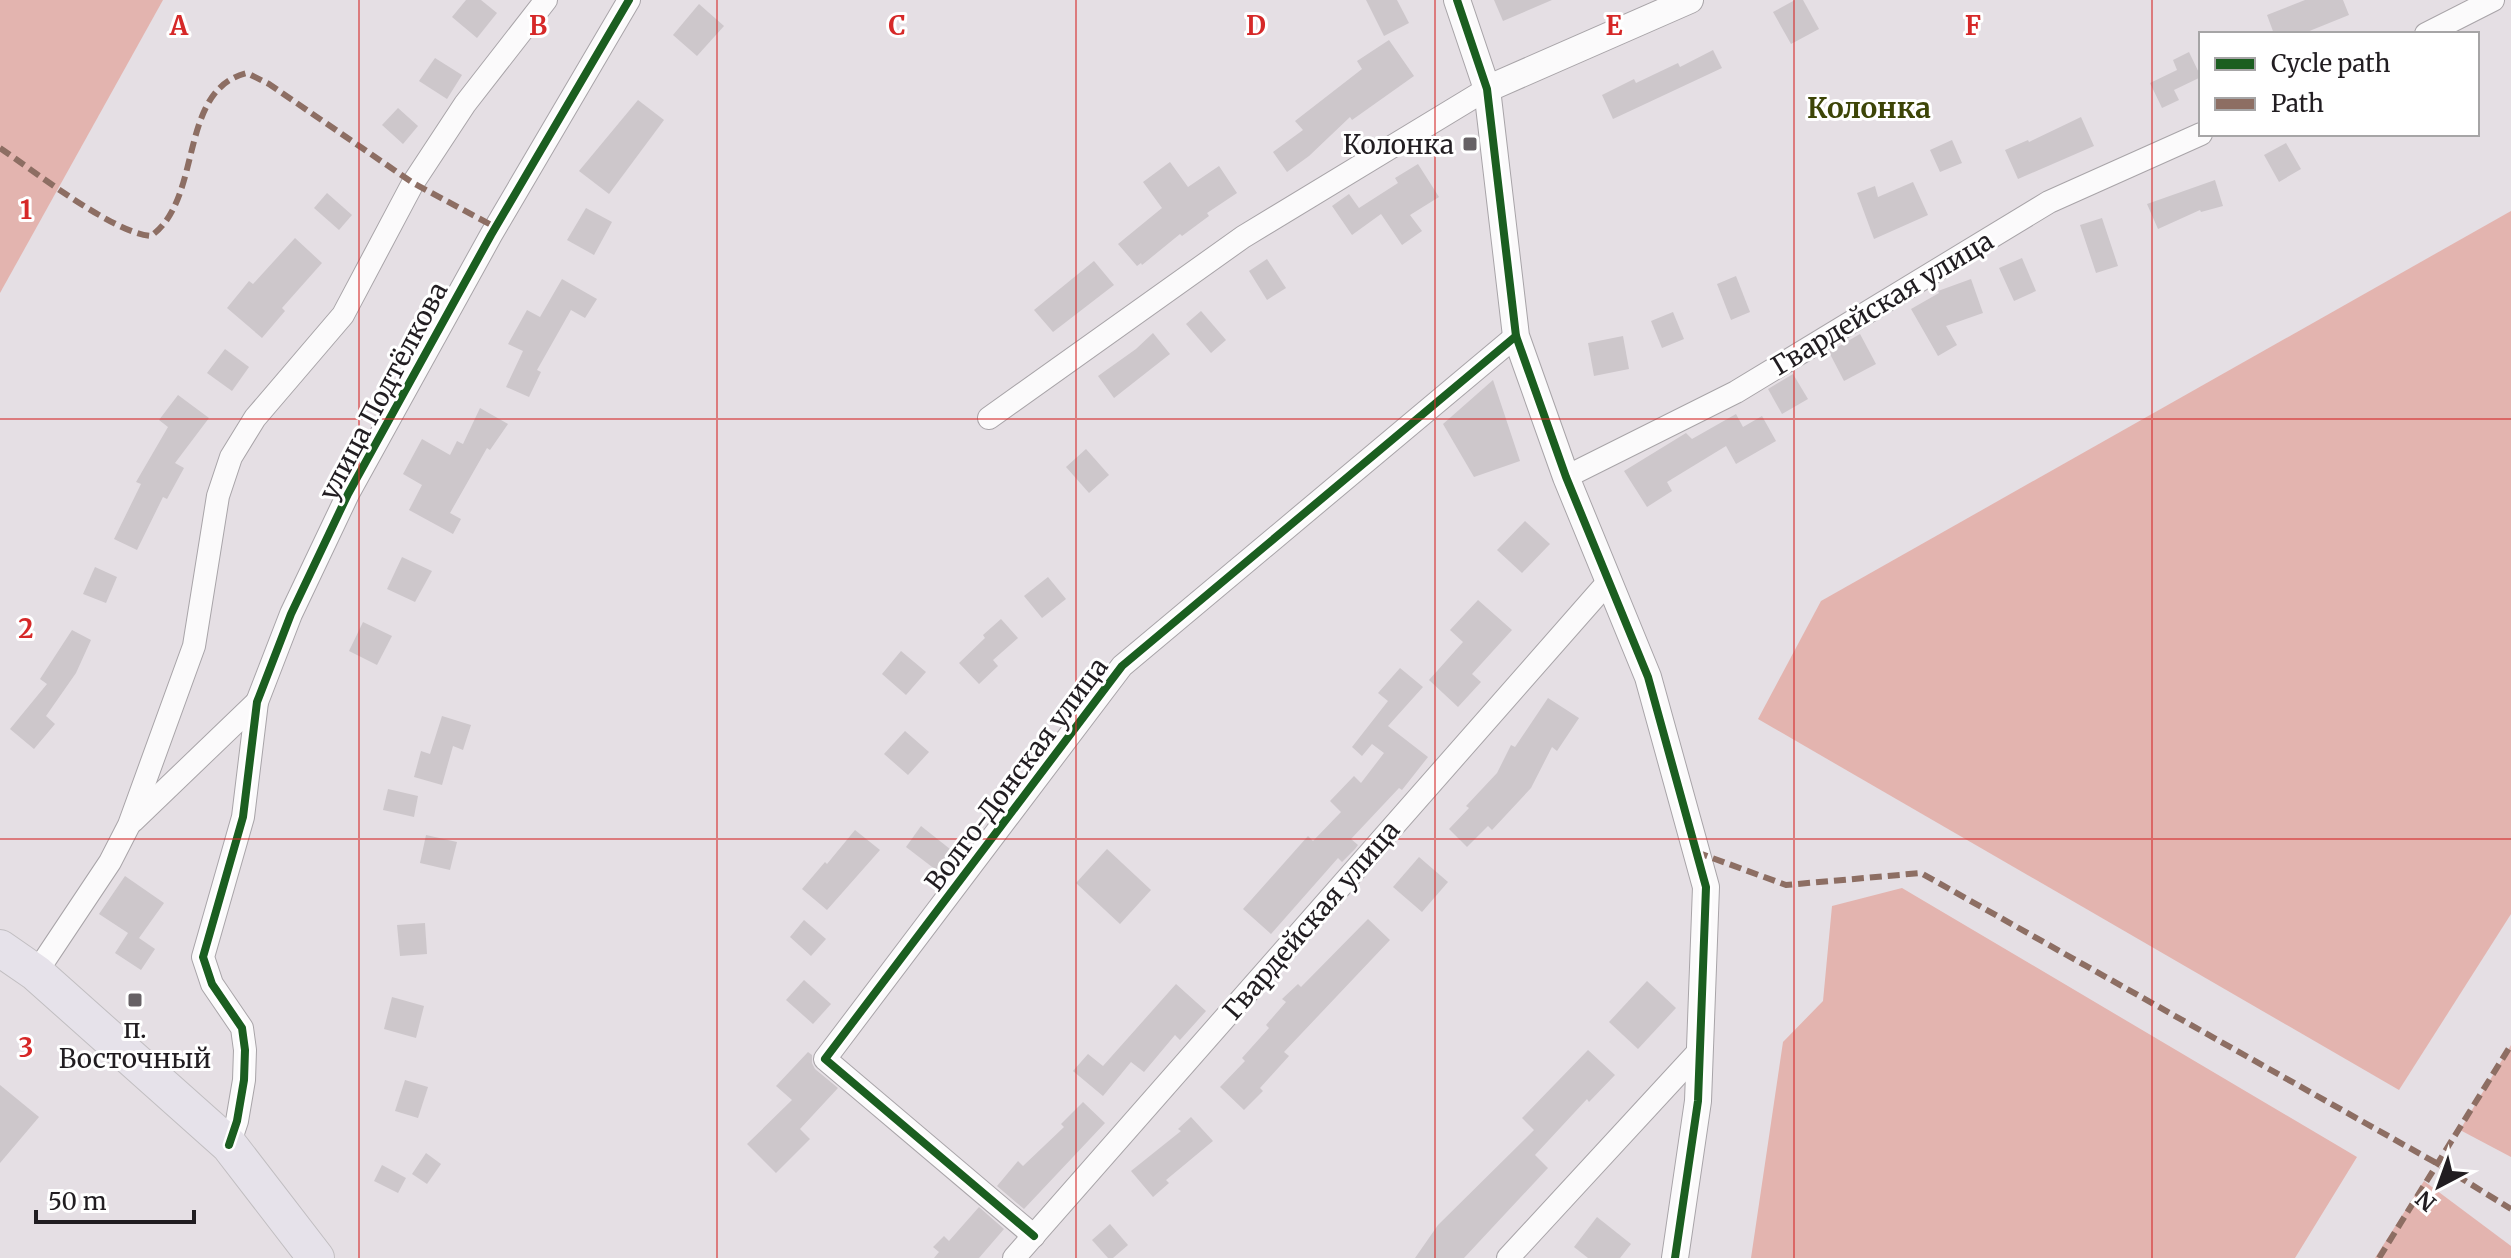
<svg xmlns="http://www.w3.org/2000/svg" width="2511" height="1258" font-family="Merriweather,serif">
<style>
.forest{fill:#e3b4af}
.building{fill:#cdc7cb}
.lines{fill:none;stroke-linecap:round;stroke-linejoin:round}
.minor-casing{stroke:#a8a4a8;stroke-width:24}
.tertiary-casing{stroke:#a8a4a8;stroke-width:28}
.trunk-casing{stroke:#c1bec1;stroke-width:38}
.minor{stroke:#fbfafb;stroke-width:22}
.tertiary{stroke:#fbfafb;stroke-width:26}
.trunk{stroke:#e6e2ea;stroke-width:36}
.quiet{stroke:#8d6e63;stroke-width:6;stroke-dasharray:12 6;stroke-linecap:butt}
.cycleway-casing{stroke:#fff;stroke-width:13}
.cycleway{stroke:#1b5e20;stroke-width:8}
.grid{fill:none;stroke:#d62828;stroke-width:2;stroke-opacity:0.55}
.poi-dot{fill:#666165;stroke:#fff;stroke-width:3}
.labels{text-anchor:middle;dominant-baseline:central;stroke-width:6;stroke-linejoin:round;paint-order:stroke}
.poi-label{font-size:26px;fill:#211d21;stroke:#fff;text-anchor:end}
.street-label{font-size:26px;fill:#211d21;stroke:#fff}
.neighbourhood-label{font-size:28px;font-weight:bold;fill:#3d4507;stroke:#fff}
.grid-label{font-size:26px;text-anchor:middle;font-weight:bold;fill:#d62828;stroke:#fff;stroke-width:6;stroke-linejoin:round;paint-order:stroke}
</style>
<rect width="100%" height="100%" fill="#e5dfe4"/>
<g class="forest">
<path d="M 0,0 L 163,0 L 0,293 Z"/>
<path d="M 2511,211 L 2511,914 L 2399,1090 L 1758,719 L 1821,601 Z"/>
<path d="M 1902,888 L 2357,1157 L 2295,1258 L 1751,1258 L 1783,1042 L 1823,1001 L 1832,906 Z"/>
<path d="M 2511,1045 L 2511,1157 L 2460,1130 Z"/>
<path d="M 2424,1181 L 2511,1246 L 2511,1258 L 2375,1258 Z"/>
</g>
<g class="building">
<path d="M 466,0 L 481,0 L 497,13 L 477,38 L 452,17 Z"/>
<path d="M 1366,0 L 1397,0 L 1409,23 L 1384,36 Z"/>
<path d="M 1494,0 L 1552,0 L 1503,21 Z"/>
<path d="M 1795,0 L 1803,0 L 1819,29 L 1791,44 L 1773,12 Z"/>
<path d="M 2305,0 L 2343,0 L 2349,15 L 2302,34 L 2274,34 L 2267,15 Z"/>
<path d="M 699,4 L 724,26 L 697,56 L 673,35 Z"/>
<path d="M 1389,40 L 1414,76 L 1352,120 L 1350,117 L 1309,156 L 1287,172 L 1273,152 L 1303,130 L 1295,121 L 1362,69 L 1357,61 Z"/>
<path d="M 1713,50 L 1722,68 L 1613,119 L 1602,95 L 1634,79 L 1636,83 L 1678,63 L 1680,67 Z"/>
<path d="M 2189,52 L 2201,77 L 2174,90 L 2179,100 L 2162,108 L 2150,83 L 2177,70 L 2173,60 Z"/>
<path d="M 435,58 L 462,75 L 447,99 L 419,81 Z"/>
<path d="M 638,100 L 664,120 L 609,194 L 579,171 Z"/>
<path d="M 398,108 L 418,126 L 403,144 L 382,125 Z"/>
<path d="M 2081,117 L 2094,146 L 2018,179 L 2005,150 L 2028,140 L 2029,142 Z"/>
<path d="M 1952,140 L 1962,163 L 1940,172 L 1930,150 Z"/>
<path d="M 2286,143 L 2301,169 L 2279,182 L 2264,155 Z"/>
<path d="M 1170,162 L 1188,187 L 1219,166 L 1237,193 L 1207,213 L 1209,216 L 1182,236 L 1180,234 L 1142,265 L 1141,263 L 1137,266 L 1118,244 L 1162,208 L 1143,182 Z"/>
<path d="M 1418,164 L 1439,197 L 1410,215 L 1422,231 L 1402,245 L 1381,214 L 1352,235 L 1332,206 L 1349,194 L 1359,208 L 1398,183 L 1395,178 Z"/>
<path d="M 2215,180 L 2223,206 L 2201,212 L 2200,210 L 2158,229 L 2147,204 Z"/>
<path d="M 1913,182 L 1928,215 L 1874,239 L 1857,193 L 1875,186 L 1878,197 Z"/>
<path d="M 327,193 L 352,215 L 339,230 L 314,208 Z"/>
<path d="M 586,208 L 612,222 L 594,255 L 567,240 Z"/>
<path d="M 2102,218 L 2118,266 L 2096,273 L 2080,225 Z"/>
<path d="M 295,238 L 322,263 L 282,308 L 285,311 L 262,338 L 227,308 L 249,281 L 253,284 Z"/>
<path d="M 2022,258 L 2036,291 L 2014,301 L 1999,268 Z"/>
<path d="M 1267,259 L 1286,288 L 1267,300 L 1249,271 Z"/>
<path d="M 1094,261 L 1114,285 L 1053,332 L 1034,310 Z"/>
<path d="M 1736,276 L 1750,312 L 1731,320 L 1717,284 Z"/>
<path d="M 562,279 L 597,299 L 585,318 L 571,310 L 537,370 L 541,372 L 529,397 L 506,387 L 523,351 L 508,344 L 527,310 L 540,317 Z"/>
<path d="M 1971,279 L 1983,313 L 1946,326 L 1957,345 L 1938,356 L 1911,309 L 1939,293 L 1938,291 Z"/>
<path d="M 1201,311 L 1226,340 L 1211,353 L 1186,324 Z"/>
<path d="M 1673,312 L 1684,339 L 1662,348 L 1651,321 Z"/>
<path d="M 1153,333 L 1170,354 L 1114,398 L 1098,376 L 1136,349 Z"/>
<path d="M 1860,334 L 1876,364 L 1844,381 L 1829,352 Z"/>
<path d="M 1623,336 L 1629,369 L 1594,376 L 1588,343 Z"/>
<path d="M 225,349 L 249,367 L 232,391 L 207,373 Z"/>
<path d="M 1793,374 L 1808,399 L 1782,414 L 1768,389 Z"/>
<path d="M 1493,380 L 1520,461 L 1474,477 L 1443,424 Z"/>
<path d="M 178,395 L 209,418 L 175,463 L 184,468 L 167,499 L 163,497 L 137,550 L 114,539 L 141,484 L 136,482 L 168,427 L 159,420 Z"/>
<path d="M 480,408 L 508,424 L 490,450 L 487,448 L 450,513 L 461,519 L 453,534 L 409,510 L 422,485 L 403,474 L 422,439 L 450,455 L 457,441 L 463,444 Z"/>
<path d="M 1736,414 L 1743,427 L 1762,416 L 1776,441 L 1736,464 L 1726,446 L 1667,482 L 1672,491 L 1647,507 L 1624,471 L 1686,433 L 1692,439 Z"/>
<path d="M 1086,449 L 1109,475 L 1089,493 L 1066,467 Z"/>
<path d="M 1525,521 L 1550,544 L 1522,573 L 1497,550 Z"/>
<path d="M 402,557 L 432,571 L 415,602 L 387,589 Z"/>
<path d="M 95,567 L 117,577 L 106,603 L 83,594 Z"/>
<path d="M 1048,577 L 1066,599 L 1042,618 L 1024,596 Z"/>
<path d="M 1478,600 L 1512,630 L 1472,674 L 1481,682 L 1458,707 L 1429,680 L 1463,642 L 1450,630 Z"/>
<path d="M 1001,619 L 1018,638 L 993,660 L 998,666 L 979,684 L 959,663 L 985,638 L 983,635 Z"/>
<path d="M 363,622 L 392,636 L 377,665 L 349,651 Z"/>
<path d="M 72,630 L 91,640 L 76,673 L 46,716 L 55,724 L 34,749 L 10,729 L 47,684 L 40,679 Z"/>
<path d="M 901,651 L 926,672 L 906,695 L 882,674 Z"/>
<path d="M 1400,668 L 1423,687 L 1388,726 L 1428,757 L 1402,790 L 1399,788 L 1351,839 L 1358,845 L 1355,849 L 1342,862 L 1338,858 L 1271,934 L 1243,909 L 1308,836 L 1313,841 L 1341,812 L 1330,801 L 1354,776 L 1361,783 L 1384,753 L 1372,744 L 1362,756 L 1352,747 L 1388,701 L 1378,693 Z"/>
<path d="M 1548,698 L 1579,718 L 1557,751 L 1552,747 L 1531,788 L 1492,830 L 1488,826 L 1467,847 L 1449,829 L 1469,808 L 1466,806 L 1497,773 L 1511,745 L 1515,747 Z"/>
<path d="M 442,716 L 471,725 L 463,750 L 453,746 L 442,785 L 414,777 L 421,751 L 430,754 Z"/>
<path d="M 905,731 L 929,752 L 908,775 L 884,754 Z"/>
<path d="M 388,789 L 418,796 L 414,817 L 383,810 Z"/>
<path d="M 921,826 L 955,853 L 940,873 L 906,847 Z"/>
<path d="M 855,830 L 880,850 L 827,910 L 802,889 L 825,862 L 827,864 Z"/>
<path d="M 426,835 L 457,842 L 450,870 L 420,863 Z"/>
<path d="M 1107,849 L 1151,890 L 1120,924 L 1076,883 Z"/>
<path d="M 1419,857 L 1448,882 L 1422,912 L 1393,887 Z"/>
<path d="M 125,876 L 164,903 L 139,938 L 155,949 L 141,970 L 115,953 L 128,933 L 99,914 Z"/>
<path d="M 1368,919 L 1390,940 L 1284,1052 L 1289,1056 L 1260,1088 L 1263,1091 L 1244,1110 L 1220,1087 L 1245,1061 L 1242,1058 L 1269,1028 L 1266,1025 L 1286,1002 L 1282,999 L 1298,984 L 1301,987 Z"/>
<path d="M 804,920 L 826,939 L 811,956 L 790,937 Z"/>
<path d="M 425,923 L 427,954 L 400,956 L 397,925 Z"/>
<path d="M 804,980 L 831,1004 L 813,1024 L 786,1000 Z"/>
<path d="M 1647,981 L 1676,1008 L 1638,1049 L 1609,1022 Z"/>
<path d="M 1176,984 L 1206,1011 L 1180,1040 L 1175,1035 L 1144,1072 L 1131,1062 L 1103,1096 L 1073,1071 L 1088,1054 L 1103,1066 Z"/>
<path d="M 392,997 L 424,1006 L 416,1038 L 384,1029 Z"/>
<path d="M 1588,1050 L 1615,1075 L 1589,1102 L 1587,1099 L 1535,1155 L 1548,1168 L 1464,1258 L 1415,1258 L 1438,1225 L 1534,1130 L 1522,1118 Z"/>
<path d="M 808,1052 L 812,1055 L 812,1063 L 815,1069 L 838,1088 L 800,1129 L 810,1139 L 776,1173 L 747,1144 L 792,1100 L 776,1086 Z"/>
<path d="M 405,1080 L 428,1087 L 418,1118 L 395,1111 Z"/>
<path d="M 0,1085 L 39,1117 L 0,1163 Z"/>
<path d="M 1083,1102 L 1105,1123 L 1024,1209 L 997,1186 L 1018,1161 L 1023,1166 L 1064,1127 L 1061,1124 Z"/>
<path d="M 1191,1117 L 1213,1141 L 1166,1180 L 1169,1183 L 1153,1197 L 1131,1171 L 1181,1131 L 1178,1129 Z"/>
<path d="M 426,1153 L 441,1164 L 427,1184 L 412,1174 Z"/>
<path d="M 382,1165 L 406,1178 L 398,1193 L 374,1181 Z"/>
<path d="M 979,1207 L 1004,1229 L 979,1258 L 934,1258 L 939,1252 L 933,1247 L 944,1236 L 949,1241 Z"/>
<path d="M 1597,1217 L 1631,1244 L 1620,1258 L 1588,1258 L 1574,1247 Z"/>
<path d="M 1110,1224 L 1128,1245 L 1113,1258 L 1108,1258 L 1092,1240 Z"/>
</g>
<g class="lines">
<g class="minor-casing">
<g id="minor">
<path d="M 2426,34 L 2493,0"/>
<path d="M 989,418 L 1243,237 L 1487,89"/>
<path d="M 1566,477 L 1736,392 L 2049,202 L 2201,134"/>
<path d="M 133,821 L 257,702"/>
<path d="M 36,973 L 110,862 L 129,825 L 194,646 L 218,496 L 231,457 L 255,418 L 343,315 L 413,183 L 465,104 L 546,0"/>
<path d="M 229,1145 L 237,1121 L 244,1080 L 245,1050 L 242,1028 L 212,984 L 203,957 L 243,817 L 257,702 L 291,614 L 348,494 L 491,235 L 629,0"/>
<path d="M 1034,1236 L 825,1059 L 1122,666 L 1516,336"/>
<path d="M 1014,1258 L 1608,582"/>
<path d="M 1508,1258 L 1700,1050"/>
</g>
</g>
<g class="tertiary-casing">
<g id="tertiary">
<path d="M 1457,0 L 1487,89 L 1516,336 L 1566,477 L 1648,677 L 1706,887 L 1698,1101 L 1675,1258"/>
<path d="M 1487,89 L 1690,0"/>
</g>
</g>
<g class="trunk-casing">
<path id="trunk" d="M 0,948 L 36,973 L 229,1145 L 316,1258"/>
</g>
<use href="#minor" class="minor"/>
<use href="#tertiary" class="tertiary"/>
<use href="#trunk" class="trunk"/>
<g class="quiet">
<path d="M 0,148 C 34,171 113,233 151,236 C 204,198 177,90 247,73 L 269,84 L 413,183 L 495,227"/>
<path d="M 1696,852 L 1786,885 L 1921,873 L 2438,1164 L 2511,1209"/>
<path d="M 2379,1258 L 2511,1045"/>
</g>
<g class="cycleway-casing">
<g id="cycleway">
<path d="M 1457,0 L 1487,89 L 1516,336 L 1566,477 L 1648,677 L 1706,887 L 1698,1101 L 1675,1258"/>
<path d="M 229,1145 L 237,1121 L 244,1080 L 245,1050 L 242,1028 L 212,984 L 203,957 L 243,817 L 257,702 L 291,614 L 348,494 L 491,235 L 629,0"/>
<path d="M 1034,1236 L 825,1059 L 1122,666 L 1516,336"/>
</g>
</g>
<use href="#cycleway" class="cycleway"/>
</g>
<path class="grid" d="M 359,0 L 359,1258M 717,0 L 717,1258M 1076,0 L 1076,1258M 1435,0 L 1435,1258M 1794,0 L 1794,1258M 2152,0 L 2152,1258M 0,419 L 2511,419M 0,839 L 2511,839"/>
<g class="poi-dot">
<rect x="1462" y="136" width="16" height="16" rx="4"/>
<rect x="127" y="992" width="16" height="16" rx="4"/>
</g>
<g class="labels">
<g class="poi-label">
<text x="1454" y="144">Колонка</text>
<text x="135" y="1028" text-anchor="middle">п.<tspan x="135" dy="30">Восточный</tspan></text>
</g>
<g class="street-label">
<text transform="translate(1882 303) rotate(-31)">Гвардейская улица</text>
<text transform="translate(383 391) rotate(-62)">улица Подтёлкова</text>
<text transform="translate(1016 774) rotate(-53)">Волго-Донская улица</text>
<text transform="translate(1311 920) rotate(-49)">Гвардейская улица</text>
</g>
<g class="neighbourhood-label">
<text x="1869" y="108">Колонка</text>
</g>
</g>
<g class="grid-label">
<text x="179" y="35">A</text>
<text x="538" y="35">B</text>
<text x="897" y="35">C</text>
<text x="1256" y="35">D</text>
<text x="1614" y="35">E</text>
<text x="1973" y="35">F</text>
<text x="26" y="219">1</text>
<text x="26" y="638">2</text>
<text x="26" y="1057">3</text>
</g>
<rect x="2199" y="32" width="280" height="104" fill="#ffffff" stroke="#a6a5a6" stroke-width="2"/>
<rect x="2215" y="58" width="40" height="12" fill="#1b5e20" stroke="#a6a5a6" stroke-width="2"/>
<text x="2271" y="72" font-size="24" fill="#211d21">Cycle path</text>
<rect x="2215" y="98" width="40" height="12" fill="#8d6e63" stroke="#a6a5a6" stroke-width="2"/>
<text x="2271" y="112" font-size="24" fill="#211d21">Path</text>
<g transform="translate(2439 1186) rotate(221)" stroke="#ffffff" stroke-width="6" paint-order="stroke">
<path d="M0-6L14 30L0 20L-14 30Z" fill="#211d21"/>
<text y="-12" font-size="22" font-weight="bold" text-anchor="middle" fill="#211d21">N</text>
</g>
<path d="M36 1210v12h158v-12" fill="none" stroke="#211d21" stroke-width="4"/>
<text x="48" y="1210" font-size="24" fill="#211d21" stroke="#ffffff" stroke-width="6" paint-order="stroke">50 m</text>
</svg>
